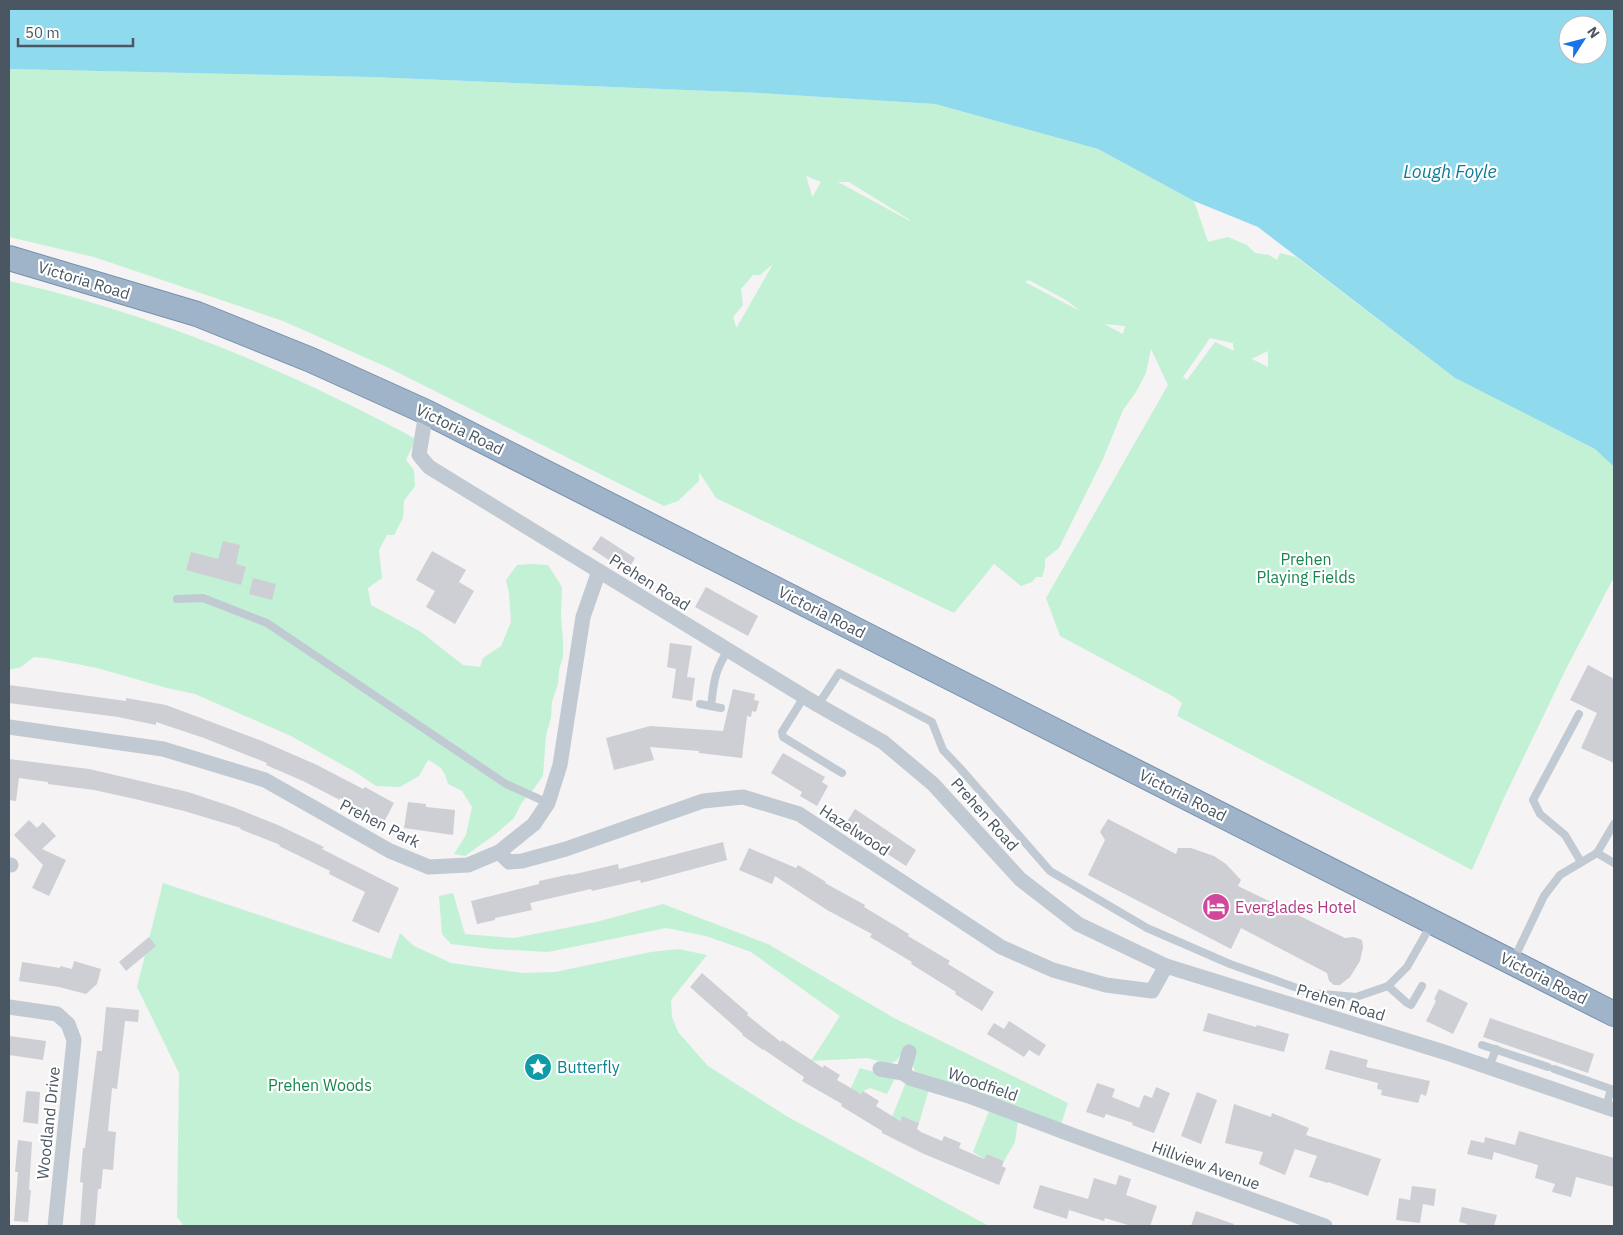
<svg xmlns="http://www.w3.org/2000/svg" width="1623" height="1235" font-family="'IBM Plex Sans',sans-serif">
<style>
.green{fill:#c3f1d5;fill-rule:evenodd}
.water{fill:#90daee;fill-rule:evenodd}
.building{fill:#cdcfd5}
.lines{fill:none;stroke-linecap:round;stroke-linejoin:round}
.trunk-casing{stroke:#7690ad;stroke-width:26}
.service{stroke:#c1cad2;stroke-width:8}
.minor{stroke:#c1cad2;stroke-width:15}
.trunk{stroke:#9fb4c9;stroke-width:24}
.labels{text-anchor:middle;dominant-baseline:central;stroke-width:4.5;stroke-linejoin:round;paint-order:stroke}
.street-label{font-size:16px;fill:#4a5661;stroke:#fff}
.park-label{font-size:16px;fill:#17864f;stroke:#fff}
.hotel-label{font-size:16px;fill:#b23c85;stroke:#fff;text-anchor:start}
.culture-label{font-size:16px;fill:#0d838f;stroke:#fff;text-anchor:start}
.water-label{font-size:18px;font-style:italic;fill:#0c7c9b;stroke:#fff}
</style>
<rect width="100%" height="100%" fill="#f5f3f3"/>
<g class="green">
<path d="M 9,69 L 370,77 L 760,93 L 935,104 L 1098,149 L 1194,201 L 1208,242 L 1228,237 L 1247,245 L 1255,253 L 1269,255 L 1277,260 L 1280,253 L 1296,257 L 1455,378 L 1595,449 L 1614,467 L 1614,577 L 1566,669 L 1503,800 L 1472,870 L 1177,716 L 1182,703 L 1174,697 L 1060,636 L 1046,598 L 1168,385 L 1151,349 L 1146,373 L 1136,392 L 1123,410 L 1103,459 L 1059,548 L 1045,559 L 1045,567 L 1042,577 L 1036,577 L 1032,582 L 1021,586 L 994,564 L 954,613 L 716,498 L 699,472 L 699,481 L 678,501 L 664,506 L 391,369 L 283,321 L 94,257 L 9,237 ZM 806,176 L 821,182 L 813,196 L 812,196 ZM 838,182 L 849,182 L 910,220 L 910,221 ZM 773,264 L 737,327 L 736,327 L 733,317 L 743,305 L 741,289 L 753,275 L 760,275 ZM 1029,280 L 1066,300 L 1080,311 L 1025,282 ZM 1104,324 L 1125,326 L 1123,334 ZM 1210,338 L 1233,343 L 1234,351 L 1215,342 L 1187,380 L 1183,377 ZM 1268,351 L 1268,367 L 1252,359 L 1251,359 Z"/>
<path d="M 9,281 C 151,313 288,370 416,439 L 406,460 L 414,470 L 415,486 L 404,501 L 403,518 L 394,535 L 387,535 L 379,550 L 382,578 L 368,588 L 371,605 L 421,632 L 463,665 L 480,667 L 483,658 L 501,646 L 511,622 L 509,593 L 506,580 L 517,565 L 531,564 L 548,565 L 562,587 L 561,616 L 563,642 L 563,657 L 559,670 L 558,684 L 552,702 L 551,718 L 546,735 L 543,776 L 533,790 L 522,802 L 514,818 L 497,833 L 465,856 L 454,854 L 466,835 L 472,807 L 462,791 L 448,784 C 444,769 441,767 428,760 L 419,776 L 400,787 L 376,786 L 357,773 L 291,736 L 195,694 L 167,688 L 97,668 L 46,658 L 34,657 L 21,667 L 9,670 Z"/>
<path d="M 163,883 L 391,959 L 400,933 L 414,946 L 451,963 L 523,973 L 555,972 L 651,952 L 678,949 L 707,955 L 671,1000 L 672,1017 L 678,1032 L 708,1066 L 788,1117 L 989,1226 L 184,1226 L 177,1217 L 179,1073 L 137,987 Z"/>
<path d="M 453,893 L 465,934 L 514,938 L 596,922 L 663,904 L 768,944 L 894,1018 L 1068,1103 L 1061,1124 L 1009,1107 L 915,1071 L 907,1046 L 896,1061 L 890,1064 L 867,1058 L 811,1061 L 840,1016 L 751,952 L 706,936 L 666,928 L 548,952 L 492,949 L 451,944 L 442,934 L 439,896 Z"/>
<path d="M 860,1068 L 895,1078 L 887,1094 L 870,1088 L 863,1091 L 861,1094 L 850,1090 Z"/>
<path d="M 906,1082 L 929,1089 L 919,1123 L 902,1116 L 900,1121 L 892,1117 Z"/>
<path d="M 989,1111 L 1018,1121 L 1015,1142 L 1004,1161 L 987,1154 L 984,1159 L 973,1152 Z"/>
</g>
<path class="water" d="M 9,9 L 1614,9 L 1614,467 L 1595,449 L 1455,378 L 1258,227 L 1194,201 L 1098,149 L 935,104 L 760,93 L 370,77 L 9,69 ZM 1568,25 L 1598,25 L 1598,55 L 1568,55 Z"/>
<g class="building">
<path d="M 601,536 L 635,558 L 627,572 L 592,549 Z"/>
<path d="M 223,541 L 240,545 L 236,564 L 246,567 L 241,585 L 186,570 L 191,552 L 218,559 Z"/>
<path d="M 432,551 L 466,570 L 459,582 L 474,591 L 455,624 L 426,607 L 435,591 L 416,580 Z"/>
<path d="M 253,578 L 276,584 L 272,600 L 249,594 Z"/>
<path d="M 706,587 L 758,616 L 748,636 L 695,607 Z"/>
<path d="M 670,643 L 692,646 L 687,677 L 695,678 L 692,701 L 672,698 L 676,669 L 667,667 Z"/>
<path d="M 1588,665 L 1614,679 L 1614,763 L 1581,748 L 1597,713 L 1570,700 Z"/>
<path d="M 9,685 L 126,701 L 126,698 L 166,705 L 262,741 L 317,765 L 363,789 L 365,787 L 394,803 L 384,822 L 340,798 L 340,800 L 303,781 L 266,765 L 267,763 L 204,738 L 156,722 L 156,725 L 118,717 L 9,703 Z"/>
<path d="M 733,689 L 755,694 L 754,700 L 759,701 L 756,712 L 752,711 L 751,717 L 747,716 L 742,758 L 699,753 L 699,751 L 650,747 L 654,760 L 614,770 L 606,738 L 650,726 L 723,731 Z"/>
<path d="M 783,753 L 825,777 L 822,782 L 828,786 L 817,806 L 800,796 L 802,792 L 771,773 Z"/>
<path d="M 9,759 L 89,769 L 188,792 L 233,807 L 278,825 L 324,847 L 322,849 L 399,888 L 379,933 L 352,921 L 365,892 L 329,874 L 330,871 L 279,846 L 280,845 L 240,829 L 241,828 L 184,811 L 135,799 L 94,790 L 48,784 L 48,782 L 19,778 L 16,801 L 9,800 Z"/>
<path d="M 408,802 L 426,804 L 426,807 L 455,810 L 453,835 L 404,828 Z"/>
<path d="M 855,809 L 916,850 L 906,866 L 844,826 Z"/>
<path d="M 1108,819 L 1176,854 L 1178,848 L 1191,848 L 1214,856 L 1226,864 L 1241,880 L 1238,886 L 1345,938 L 1354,937 L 1362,940 L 1363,947 L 1360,961 L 1350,977 L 1340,985 L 1334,985 L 1329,981 L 1327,973 L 1241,928 L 1231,949 L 1088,875 L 1105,840 L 1100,832 Z"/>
<path d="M 29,820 L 37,828 L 43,822 L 56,836 L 42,849 L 66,860 L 49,896 L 32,888 L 43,865 L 14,835 Z"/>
<path d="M 723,842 L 727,860 L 641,883 L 640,880 L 592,891 L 591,889 L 530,903 L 532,910 L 495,918 L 495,920 L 477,924 L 471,901 L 539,884 L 539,881 L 571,874 L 571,875 L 618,864 L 619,869 Z"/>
<path d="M 749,848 L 796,868 L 798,865 L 826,882 L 825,883 L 865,905 L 864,907 L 909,934 L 908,936 L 950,961 L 948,964 L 994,992 L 982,1011 L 955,994 L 956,992 L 911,964 L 912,962 L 870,937 L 872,934 L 827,910 L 775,876 L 772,884 L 739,870 Z"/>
<path d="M 149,937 L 156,946 L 126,971 L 119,962 Z"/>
<path d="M 74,961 L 101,969 L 97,984 L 86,994 L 59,987 L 19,981 L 22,962 L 60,968 L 60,966 L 72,969 Z"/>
<path d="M 702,973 L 748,1013 L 747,1015 L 781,1042 L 782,1040 L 823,1068 L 824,1065 L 840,1075 L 837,1080 L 861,1094 L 863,1091 L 879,1101 L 876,1106 L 900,1121 L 902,1116 L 919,1123 L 917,1129 L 921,1132 L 942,1141 L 944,1136 L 961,1143 L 959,1148 L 984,1159 L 987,1154 L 1004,1161 L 1002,1166 L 1006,1168 L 999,1185 L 924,1154 L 882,1133 L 882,1131 L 841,1106 L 842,1104 L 802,1081 L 804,1077 L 763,1049 L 763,1050 L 742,1035 L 743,1034 L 690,987 Z"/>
<path d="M 1439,989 L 1468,1003 L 1453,1034 L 1426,1021 L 1436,1001 L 1434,999 Z"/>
<path d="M 106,1007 L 139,1010 L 138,1022 L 125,1021 L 117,1089 L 112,1088 L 108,1131 L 116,1132 L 113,1170 L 103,1169 L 101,1189 L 98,1189 L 95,1226 L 80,1226 L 83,1183 L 80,1182 L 83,1148 L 85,1148 L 97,1051 L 102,1051 Z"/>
<path d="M 1208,1013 L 1256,1027 L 1257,1025 L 1289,1034 L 1284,1052 L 1203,1031 Z"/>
<path d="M 1490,1018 L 1594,1054 L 1588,1073 L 1483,1037 Z"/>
<path d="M 1009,1021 L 1046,1045 L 1039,1056 L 1029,1050 L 1024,1057 L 987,1034 L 994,1023 L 1004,1029 Z"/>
<path d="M 9,1036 L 46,1041 L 43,1060 L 9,1055 Z"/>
<path d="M 1330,1050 L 1368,1060 L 1366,1067 L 1430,1081 L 1426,1096 L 1421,1094 L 1418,1103 L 1381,1095 L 1382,1090 L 1377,1089 L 1378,1083 L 1325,1069 Z"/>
<path d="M 1097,1083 L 1115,1089 L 1112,1097 L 1139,1108 L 1144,1095 L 1152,1098 L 1156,1087 L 1170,1093 L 1154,1133 L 1132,1125 L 1133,1123 L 1106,1114 L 1104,1118 L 1086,1112 Z"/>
<path d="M 26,1091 L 40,1092 L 38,1124 L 23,1122 Z"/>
<path d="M 1197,1092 L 1217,1100 L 1201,1144 L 1181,1136 Z"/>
<path d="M 1234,1104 L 1271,1117 L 1272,1113 L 1309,1128 L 1306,1135 L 1381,1159 L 1368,1196 L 1328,1182 L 1328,1183 L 1309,1177 L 1317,1156 L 1295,1149 L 1285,1175 L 1259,1164 L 1263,1152 L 1225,1143 Z"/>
<path d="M 1519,1131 L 1614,1158 L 1614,1187 L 1576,1177 L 1571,1197 L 1552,1192 L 1555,1184 L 1535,1178 L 1538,1165 L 1494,1152 L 1492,1160 L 1467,1154 L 1471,1140 L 1484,1143 L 1485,1137 L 1515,1145 Z"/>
<path d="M 18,1140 L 32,1142 L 29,1190 L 31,1190 L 28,1222 L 14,1221 L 18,1172 L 15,1172 Z"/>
<path d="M 1119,1175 L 1131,1179 L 1126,1195 L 1157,1206 L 1150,1226 L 1131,1226 L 1105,1218 L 1104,1221 L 1069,1210 L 1067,1219 L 1033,1208 L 1040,1185 L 1088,1199 L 1094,1178 L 1116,1185 Z"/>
<path d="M 1412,1186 L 1436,1189 L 1434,1206 L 1423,1204 L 1420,1223 L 1396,1220 L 1399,1198 L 1410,1200 Z"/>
<path d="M 1462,1207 L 1497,1215 L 1494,1226 L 1466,1226 L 1467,1224 L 1459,1222 Z"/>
<path d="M 1196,1211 L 1234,1224 L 1233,1226 L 1191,1226 Z"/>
</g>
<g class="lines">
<g class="trunk-casing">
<path id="trunk" d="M 9,258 L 197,314 L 311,360 L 426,412 L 1614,1014"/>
</g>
<g class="service">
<path d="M 177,599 L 203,598 L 267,623 L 506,784 L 548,803"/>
<path d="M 804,697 L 782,732 L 783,737 L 842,773"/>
<path d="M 700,704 L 721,708"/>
<path d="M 818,705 L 839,673 L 932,722 L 943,750 L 959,767 L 1050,871 L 1147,928 L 1230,964 L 1311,993 L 1356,997 L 1388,986 L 1407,967 L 1432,923"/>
<path d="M 711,706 C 714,682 714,672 728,650"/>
<path d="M 1579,714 L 1533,800 L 1540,814 L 1565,835 L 1581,862"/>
<path d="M 1597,853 L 1614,863"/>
<path d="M 1513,961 L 1544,896 L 1560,875 L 1597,853 L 1614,824"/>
<path d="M 1388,986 L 1407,1003 L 1411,1005 L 1422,986"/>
<path d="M 1482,1045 L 1548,1067"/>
<path d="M 1489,1067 L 1496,1049"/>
<path d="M 1554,1069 L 1611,1089 L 1606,1107"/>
</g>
<g class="minor">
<path d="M 426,412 L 419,455 L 429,467 L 818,705 L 883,742 L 933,784 L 1020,879 L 1078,924 L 1166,966 L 1447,1053 L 1614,1110"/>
<path d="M 9,727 L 163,749 L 265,780 L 390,851 L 429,867 L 468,865 L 499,852 L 534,824 L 548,803 L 560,765 L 583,617 L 599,571"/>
<path d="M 499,852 L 509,862 L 522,861 L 566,849 L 703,801 L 743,797 L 799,814 L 1001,947 L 1053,970 L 1106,985 L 1152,991 L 1166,966"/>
<path d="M 9,865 L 11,865"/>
<path d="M 9,1007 L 57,1014 L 68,1024 L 74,1040 L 55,1226"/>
<path d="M 880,1069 L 903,1073 L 910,1078 L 969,1096 L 1075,1136 L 1325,1226"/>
<path d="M 903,1073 L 909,1052"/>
</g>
<use href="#trunk" class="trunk"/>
</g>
<defs>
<g id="hotel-disc" transform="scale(1.4375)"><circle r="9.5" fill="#d1479c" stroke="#fff"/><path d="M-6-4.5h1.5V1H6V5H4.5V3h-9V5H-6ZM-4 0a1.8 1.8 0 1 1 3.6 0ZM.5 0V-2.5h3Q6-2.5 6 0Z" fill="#fff"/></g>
<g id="sight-disc" transform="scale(1.4375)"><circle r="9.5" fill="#0f9aa8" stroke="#fff"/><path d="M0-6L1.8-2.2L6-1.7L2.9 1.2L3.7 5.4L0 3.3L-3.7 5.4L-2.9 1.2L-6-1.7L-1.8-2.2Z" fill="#fff"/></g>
</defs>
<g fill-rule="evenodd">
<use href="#hotel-disc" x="1216" y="907"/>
<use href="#sight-disc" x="538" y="1067"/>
</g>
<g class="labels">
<g class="street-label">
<text transform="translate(84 280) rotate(17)">Victoria Road</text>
<text transform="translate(460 429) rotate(26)">Victoria Road</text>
<text transform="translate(650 582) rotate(32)">Prehen Road</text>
<text transform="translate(822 612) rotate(27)">Victoria Road</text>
<text transform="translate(1183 795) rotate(27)">Victoria Road</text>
<text transform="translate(985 814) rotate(48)">Prehen Road</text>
<text transform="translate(380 823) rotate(27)">Prehen Park</text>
<text transform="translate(855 830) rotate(33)">Hazelwood</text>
<text transform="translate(1544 978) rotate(27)">Victoria Road</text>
<text transform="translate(1341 1002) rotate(17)">Prehen Road</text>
<text transform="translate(983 1084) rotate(19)">Woodfield</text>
<text transform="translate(48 1123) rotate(-84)">Woodland Drive</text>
<text transform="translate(1206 1165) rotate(20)">Hillview Avenue</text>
</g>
<g class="park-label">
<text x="1306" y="559">Prehen<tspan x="1306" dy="18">Playing Fields</tspan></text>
<text x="320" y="1085">Prehen Woods</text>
</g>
<g class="hotel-label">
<text x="1235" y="907">Everglades Hotel</text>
</g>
<g class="culture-label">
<text x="557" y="1067">Butterfly</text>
</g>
<g class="water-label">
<text x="1450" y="171">Lough Foyle</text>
</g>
</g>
<rect width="1623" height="1235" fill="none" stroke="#4a5661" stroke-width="20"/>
<g transform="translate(1583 40) rotate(54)"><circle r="24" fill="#ffffff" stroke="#b7bbc0"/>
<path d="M0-4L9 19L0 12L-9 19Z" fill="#1a73e8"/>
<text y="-8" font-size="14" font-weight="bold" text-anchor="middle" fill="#4a5661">N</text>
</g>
<path d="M18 38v8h115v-8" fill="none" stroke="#4a5661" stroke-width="2.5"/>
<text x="25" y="38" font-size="15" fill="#4a5661" stroke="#ffffff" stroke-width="4" paint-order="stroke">50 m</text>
</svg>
